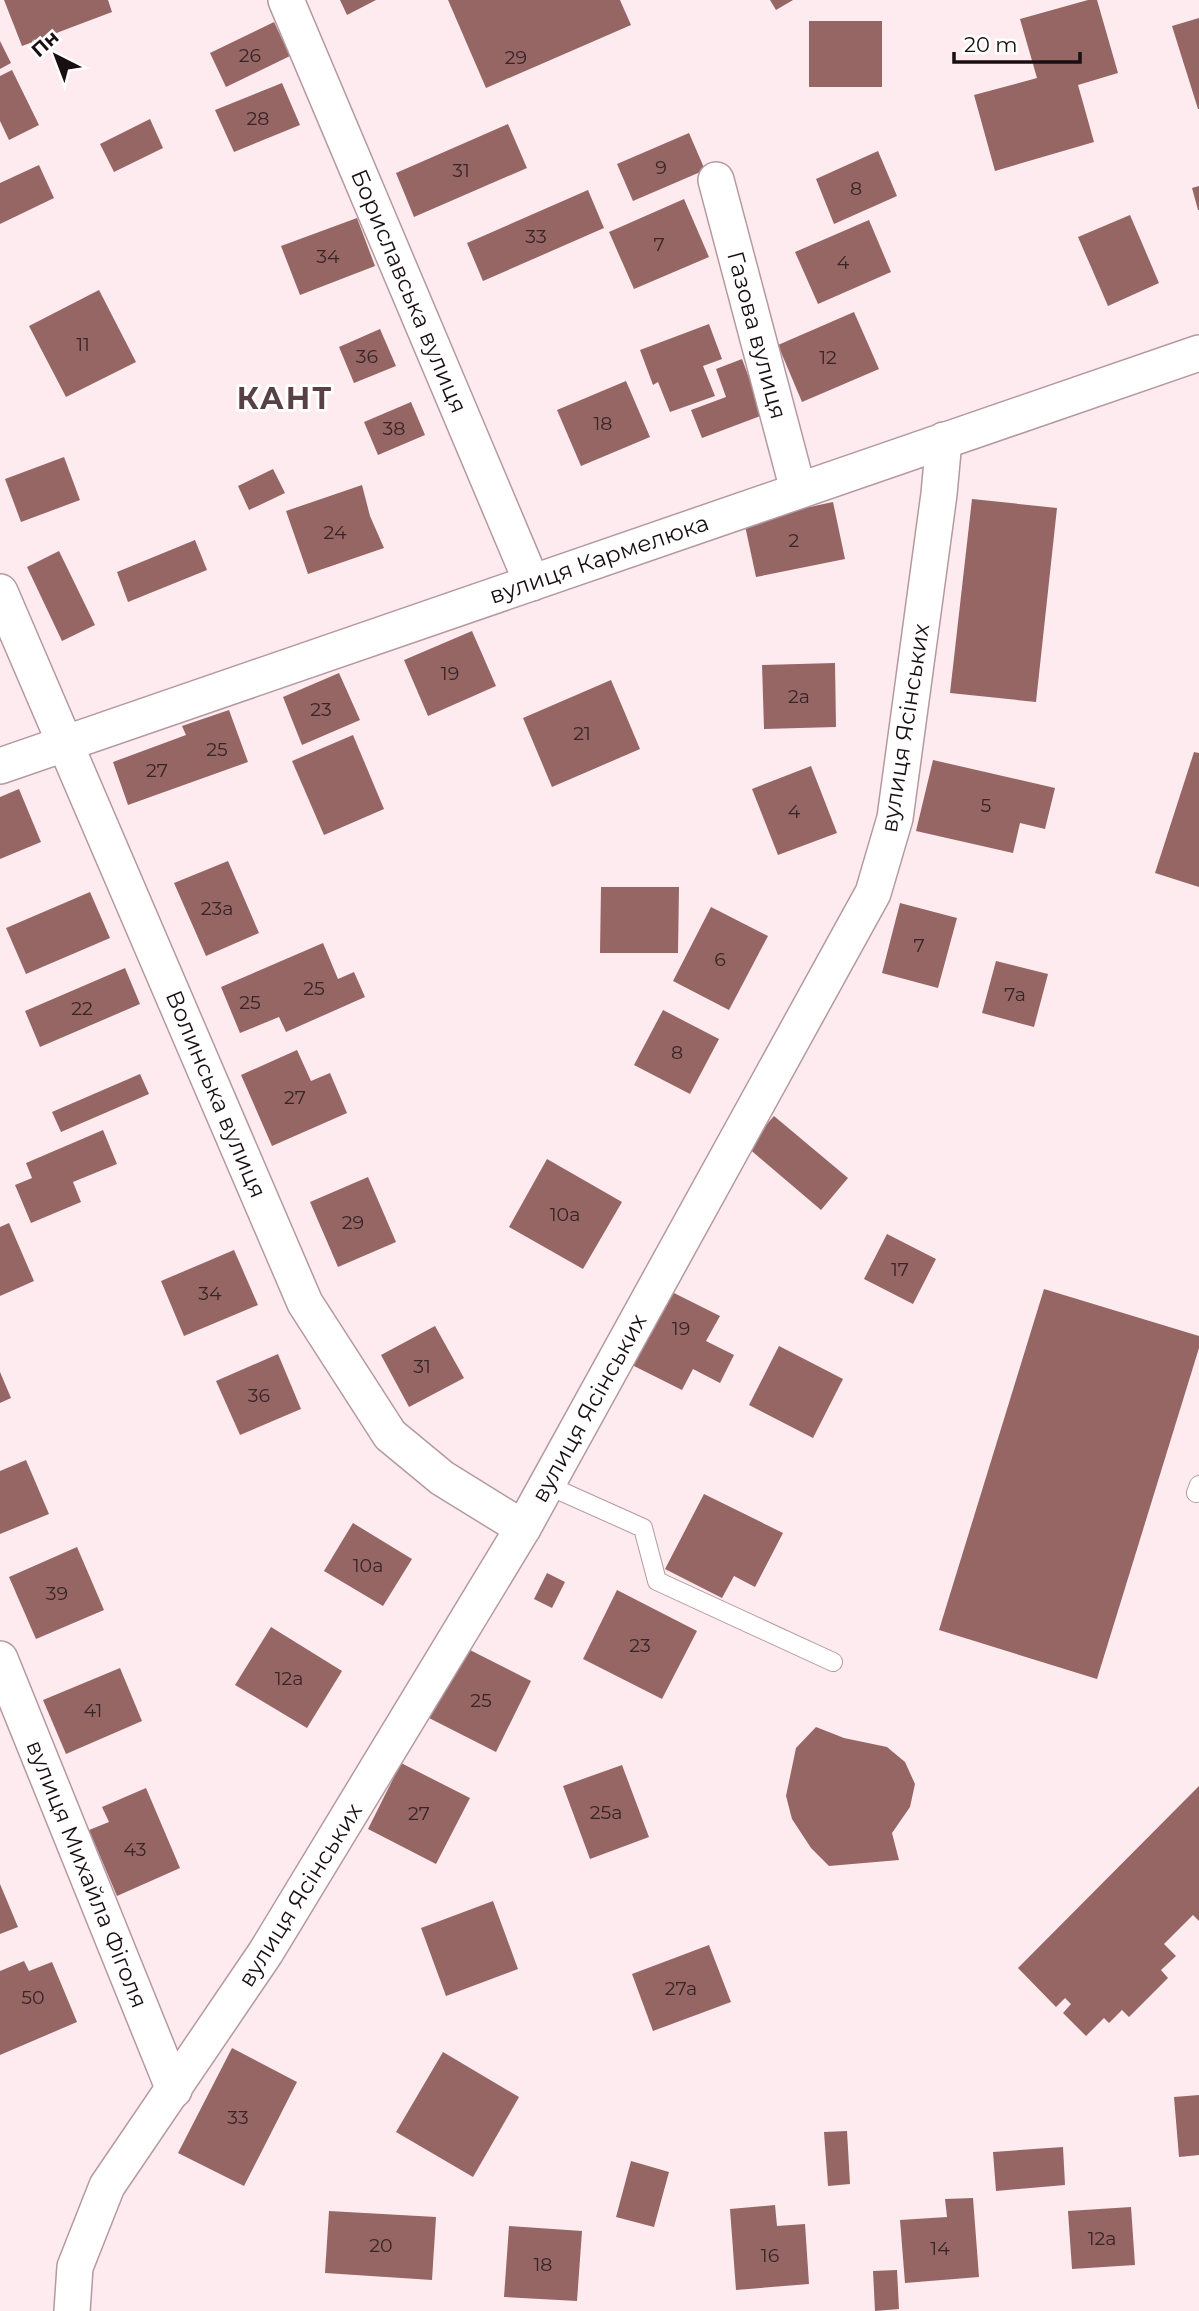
<svg xmlns="http://www.w3.org/2000/svg" width="1199" height="2311" font-family="Montserrat,sans-serif">
<style>
.building{fill:#966665}
.lines{fill:none;stroke-linecap:round;stroke-linejoin:round}
.service-casing{stroke:#b599a1;stroke-width:20}
.minor-casing{stroke:#b599a1;stroke-width:38}
.service{stroke:#fff;stroke-width:18}
.minor{stroke:#fff;stroke-width:35}
.labels{text-anchor:middle;dominant-baseline:central;stroke-width:6;stroke-linejoin:round;paint-order:stroke}
.number-label{font-size:19px;fill:#382527}
.street-label{font-size:23px;fill:#190f12;stroke:#fff}
.district-label{font-size:30px;font-weight:bold;letter-spacing:2px;fill:#584047;stroke:#fff}
</style>
<rect width="100%" height="100%" fill="#feebf0"/>
<g class="building">
<path d="M 4,0 L 108,0 L 112,12 L 22,46 Z"/>
<path d="M 340,0 L 376,0 L 347,15 Z"/>
<path d="M 448,0 L 620,0 L 631,25 L 486,88 Z"/>
<path d="M 770,0 L 793,0 L 776,10 Z"/>
<path d="M 1088,0 L 1097,0 L 1118,73 L 1078,85 L 1094,142 L 995,171 L 974,95 L 1037,78 L 1020,19 Z"/>
<path d="M 1199,18 L 1199,109 L 1198,109 L 1172,26 Z"/>
<rect x="809" y="21" width="73" height="66"/>
<path d="M 274,22 L 290,56 L 226,87 L 210,53 Z"/>
<path d="M 0,41 L 11,63 L 0,69 Z"/>
<path d="M 12,70 L 39,125 L 9,140 L 0,121 L 0,76 Z"/>
<path d="M 282,83 L 300,125 L 234,152 L 215,110 Z"/>
<path d="M 150,119 L 163,148 L 114,172 L 100,144 Z"/>
<path d="M 508,124 L 527,168 L 414,217 L 396,173 Z"/>
<path d="M 689,133 L 705,170 L 633,201 L 617,164 Z"/>
<path d="M 878,151 L 897,196 L 834,224 L 816,179 Z"/>
<path d="M 39,165 L 54,198 L 0,224 L 0,183 Z"/>
<path d="M 1199,186 L 1199,210 L 1198,210 L 1192,188 Z"/>
<path d="M 588,190 L 604,228 L 483,281 L 467,243 Z"/>
<path d="M 684,199 L 709,257 L 634,289 L 609,232 Z"/>
<path d="M 1130,215 L 1159,283 L 1108,306 L 1078,237 Z"/>
<path d="M 357,218 L 375,266 L 300,295 L 281,246 Z"/>
<path d="M 869,220 L 891,272 L 818,304 L 795,252 Z"/>
<path d="M 99,290 L 136,362 L 66,397 L 29,326 Z"/>
<path d="M 854,312 L 879,369 L 802,402 L 778,345 Z"/>
<path d="M 709,324 L 722,359 L 703,366 L 715,396 L 670,412 L 658,382 L 653,385 L 640,350 Z"/>
<path d="M 380,329 L 396,366 L 354,383 L 339,347 Z"/>
<path d="M 742,359 L 763,415 L 702,438 L 691,410 L 726,397 L 716,369 Z"/>
<path d="M 626,381 L 650,437 L 581,466 L 557,410 Z"/>
<path d="M 411,402 L 425,435 L 378,455 L 364,422 Z"/>
<path d="M 64,457 L 80,500 L 21,522 L 5,479 Z"/>
<path d="M 273,469 L 285,493 L 249,510 L 238,486 Z"/>
<path d="M 362,485 L 370,516 L 384,548 L 308,574 L 286,511 Z"/>
<path d="M 972,499 L 1057,508 L 1036,702 L 950,693 Z"/>
<path d="M 833,502 L 845,559 L 756,577 L 744,521 Z"/>
<path d="M 195,540 L 207,570 L 128,602 L 117,572 Z"/>
<path d="M 59,551 L 95,625 L 62,641 L 27,567 Z"/>
<path d="M 472,631 L 496,686 L 428,716 L 404,660 Z"/>
<path d="M 835,663 L 836,727 L 764,729 L 762,665 Z"/>
<path d="M 339,673 L 360,720 L 302,745 L 283,697 Z"/>
<path d="M 611,680 L 640,749 L 552,787 L 523,718 Z"/>
<path d="M 229,710 L 248,762 L 128,805 L 113,762 L 186,735 L 182,726 Z"/>
<path d="M 353,735 L 384,809 L 324,835 L 292,761 Z"/>
<path d="M 1194,752 L 1199,753 L 1199,887 L 1155,873 Z"/>
<path d="M 933,760 L 1055,788 L 1045,829 L 1020,823 L 1013,853 L 916,831 Z"/>
<path d="M 811,766 L 837,833 L 778,855 L 752,789 Z"/>
<path d="M 19,789 L 41,842 L 0,859 L 0,797 Z"/>
<path d="M 228,861 L 259,933 L 206,956 L 174,883 Z"/>
<path d="M 601,887 L 679,887 L 678,953 L 600,953 Z"/>
<path d="M 90,892 L 110,938 L 26,974 L 6,928 Z"/>
<path d="M 900,903 L 957,918 L 938,988 L 882,973 Z"/>
<path d="M 711,907 L 768,936 L 729,1010 L 673,981 Z"/>
<path d="M 323,943 L 338,979 L 354,972 L 365,997 L 286,1032 L 279,1017 L 240,1033 L 221,987 Z"/>
<path d="M 996,961 L 1048,974 L 1034,1027 L 982,1013 Z"/>
<path d="M 125,968 L 140,1004 L 40,1047 L 25,1011 Z"/>
<path d="M 663,1010 L 719,1039 L 690,1094 L 634,1065 Z"/>
<path d="M 297,1050 L 311,1081 L 330,1073 L 347,1113 L 272,1146 L 241,1075 Z"/>
<path d="M 140,1074 L 149,1094 L 61,1132 L 52,1112 Z"/>
<path d="M 774,1116 L 848,1178 L 821,1210 L 747,1147 Z"/>
<path d="M 103,1130 L 117,1164 L 73,1182 L 81,1202 L 31,1223 L 15,1185 L 32,1178 L 26,1163 Z"/>
<path d="M 547,1159 L 622,1202 L 583,1269 L 509,1227 Z"/>
<path d="M 368,1177 L 396,1242 L 338,1267 L 310,1202 Z"/>
<path d="M 9,1223 L 34,1281 L 0,1296 L 0,1227 Z"/>
<path d="M 887,1234 L 936,1259 L 913,1304 L 864,1279 Z"/>
<path d="M 234,1250 L 258,1305 L 184,1336 L 161,1281 Z"/>
<path d="M 1044,1289 L 1199,1336 L 1199,1348 L 1097,1679 L 939,1630 Z"/>
<path d="M 668,1290 L 720,1316 L 706,1341 L 734,1355 L 720,1383 L 693,1369 L 682,1390 L 630,1364 Z"/>
<path d="M 435,1326 L 464,1378 L 409,1407 L 381,1355 Z"/>
<path d="M 779,1346 L 843,1379 L 813,1438 L 749,1405 Z"/>
<path d="M 278,1354 L 301,1409 L 240,1435 L 216,1381 Z"/>
<path d="M 0,1372 L 11,1398 L 0,1403 Z"/>
<path d="M 26,1460 L 49,1514 L 0,1534 L 0,1471 Z"/>
<path d="M 704,1494 L 783,1533 L 755,1587 L 734,1576 L 722,1598 L 665,1569 Z"/>
<path d="M 353,1523 L 412,1559 L 383,1606 L 324,1571 Z"/>
<path d="M 77,1547 L 104,1610 L 36,1639 L 9,1577 Z"/>
<path d="M 547,1573 L 565,1582 L 552,1608 L 534,1599 Z"/>
<path d="M 617,1590 L 697,1631 L 662,1699 L 583,1659 Z"/>
<path d="M 271,1627 L 342,1671 L 307,1728 L 235,1685 Z"/>
<path d="M 466,1648 L 531,1681 L 496,1752 L 429,1718 Z"/>
<path d="M 120,1668 L 142,1721 L 66,1754 L 43,1700 Z"/>
<path d="M 816,1727 L 844,1738 L 887,1747 L 905,1762 L 915,1784 L 910,1807 L 892,1833 L 899,1860 L 829,1866 L 811,1848 L 792,1819 L 786,1796 L 796,1748 Z"/>
<path d="M 401,1763 L 470,1798 L 436,1864 L 368,1829 Z"/>
<path d="M 622,1765 L 649,1837 L 590,1859 L 563,1786 Z"/>
<path d="M 1199,1786 L 1199,1921 L 1193,1915 L 1164,1944 L 1176,1956 L 1161,1970 L 1168,1978 L 1129,2017 L 1122,2010 L 1109,2023 L 1104,2018 L 1086,2036 L 1063,2013 L 1071,2004 L 1065,1998 L 1056,2007 L 1018,1968 Z"/>
<path d="M 146,1788 L 180,1868 L 117,1896 L 89,1830 L 109,1822 L 102,1807 Z"/>
<path d="M 0,1884 L 18,1927 L 0,1934 Z"/>
<path d="M 493,1901 L 518,1969 L 446,1996 L 421,1928 Z"/>
<path d="M 709,1945 L 731,2002 L 653,2031 L 632,1974 Z"/>
<path d="M 24,1961 L 29,1971 L 52,1962 L 77,2022 L 0,2055 L 0,1971 Z"/>
<path d="M 232,2048 L 297,2082 L 244,2186 L 178,2153 Z"/>
<path d="M 443,2052 L 519,2097 L 473,2177 L 396,2132 Z"/>
<path d="M 1199,2095 L 1199,2155 L 1179,2157 L 1174,2097 Z"/>
<path d="M 847,2131 L 850,2184 L 828,2186 L 824,2132 Z"/>
<path d="M 1063,2147 L 1065,2185 L 996,2191 L 993,2152 Z"/>
<path d="M 631,2161 L 669,2172 L 654,2227 L 616,2217 Z"/>
<path d="M 973,2198 L 979,2277 L 905,2283 L 900,2220 L 947,2217 L 945,2199 Z"/>
<path d="M 775,2205 L 777,2226 L 805,2224 L 809,2284 L 736,2290 L 730,2209 Z"/>
<path d="M 1131,2207 L 1135,2265 L 1072,2269 L 1068,2211 Z"/>
<path d="M 329,2211 L 436,2217 L 432,2280 L 325,2273 Z"/>
<path d="M 509,2226 L 582,2231 L 577,2301 L 504,2297 Z"/>
<path d="M 897,2270 L 899,2309 L 875,2311 L 873,2271 Z"/>
</g>
<g class="lines">
<g class="service-casing">
<g id="service">
<path d="M 547,1485 L 643,1528 L 657,1581 L 833,1662"/>
<path d="M 1196,1493 L 1199,1485"/>
</g>
</g>
<g class="minor-casing">
<g id="minor">
<path d="M 286,0 L 532,583"/>
<path d="M 716,180 L 798,490"/>
<path d="M 0,592 L 305,1303 L 390,1435 L 442,1478 L 523,1528"/>
<path d="M 0,766 L 1199,353"/>
<path d="M 0,1659 L 174,2090"/>
<path d="M 72,2311 L 75,2267 L 107,2186 L 266,1952 L 523,1528 L 873,893 L 895,818 L 939,494 L 944,440"/>
</g>
</g>
<use href="#service" class="service"/>
<use href="#minor" class="minor"/>
</g>
<g class="labels">
<g class="number-label">
<text x="250" y="55">26</text>
<text x="516" y="57">29</text>
<text x="258" y="118">28</text>
<text x="661" y="167">9</text>
<text x="461" y="170">31</text>
<text x="856" y="188">8</text>
<text x="536" y="236">33</text>
<text x="659" y="244">7</text>
<text x="328" y="256">34</text>
<text x="843" y="262">4</text>
<text x="83" y="344">11</text>
<text x="367" y="356">36</text>
<text x="828" y="357">12</text>
<text x="603" y="423">18</text>
<text x="394" y="428">38</text>
<text x="335" y="532">24</text>
<text x="794" y="540">2</text>
<text x="450" y="673">19</text>
<text x="799" y="696">2а</text>
<text x="321" y="709">23</text>
<text x="582" y="733">21</text>
<text x="217" y="749">25</text>
<text x="157" y="770">27</text>
<text x="986" y="805">5</text>
<text x="794" y="811">4</text>
<text x="217" y="908">23а</text>
<text x="919" y="945">7</text>
<text x="720" y="959">6</text>
<text x="314" y="988">25</text>
<text x="1015" y="994">7а</text>
<text x="250" y="1002">25</text>
<text x="82" y="1008">22</text>
<text x="677" y="1052">8</text>
<text x="295" y="1097">27</text>
<text x="565" y="1214">10а</text>
<text x="353" y="1222">29</text>
<text x="900" y="1269">17</text>
<text x="210" y="1293">34</text>
<text x="681" y="1328">19</text>
<text x="422" y="1366">31</text>
<text x="259" y="1395">36</text>
<text x="368" y="1565">10а</text>
<text x="57" y="1593">39</text>
<text x="640" y="1645">23</text>
<text x="289" y="1678">12а</text>
<text x="481" y="1700">25</text>
<text x="93" y="1710">41</text>
<text x="606" y="1812">25а</text>
<text x="419" y="1813">27</text>
<text x="135" y="1849">43</text>
<text x="681" y="1988">27а</text>
<text x="33" y="1997">50</text>
<text x="238" y="2117">33</text>
<text x="1102" y="2238">12а</text>
<text x="381" y="2245">20</text>
<text x="940" y="2248">14</text>
<text x="770" y="2255">16</text>
<text x="543" y="2264">18</text>
</g>
<g class="street-label">
<text transform="translate(409 291) rotate(67)">Бориславська вулиця</text>
<text transform="translate(757 335) rotate(75)">Газова вулиця</text>
<text transform="translate(599 559) rotate(-19)">вулиця Кармелюка</text>
<text transform="translate(905 728) rotate(-81)">вулиця Ясінських</text>
<text transform="translate(216 1094) rotate(67)">Волинська вулиця</text>
<text transform="translate(589 1408) rotate(-61)">вулиця Ясінських</text>
<text transform="translate(87 1874) rotate(68)">вулиця Михайла Фіголя</text>
<text transform="translate(300 1895) rotate(-58)">вулиця Ясінських</text>
</g>
<g class="district-label">
<text x="285" y="398">КАНТ</text>
</g>
</g>
<g transform="translate(56 56) rotate(318)" stroke="#ffffff" stroke-width="5" paint-order="stroke">
<path d="M0-5L12 26L0 18L-12 26Z" fill="#190f12"/>
<text y="-10" font-size="19" font-weight="bold" text-anchor="middle" fill="#190f12">Пн</text>
</g>
<path d="M954 52v10h126v-10" fill="none" stroke="#190f12" stroke-width="3.5"/>
<text x="964" y="52" font-size="21" fill="#190f12" stroke="#ffffff" stroke-width="5" paint-order="stroke">20 m</text>
</svg>
